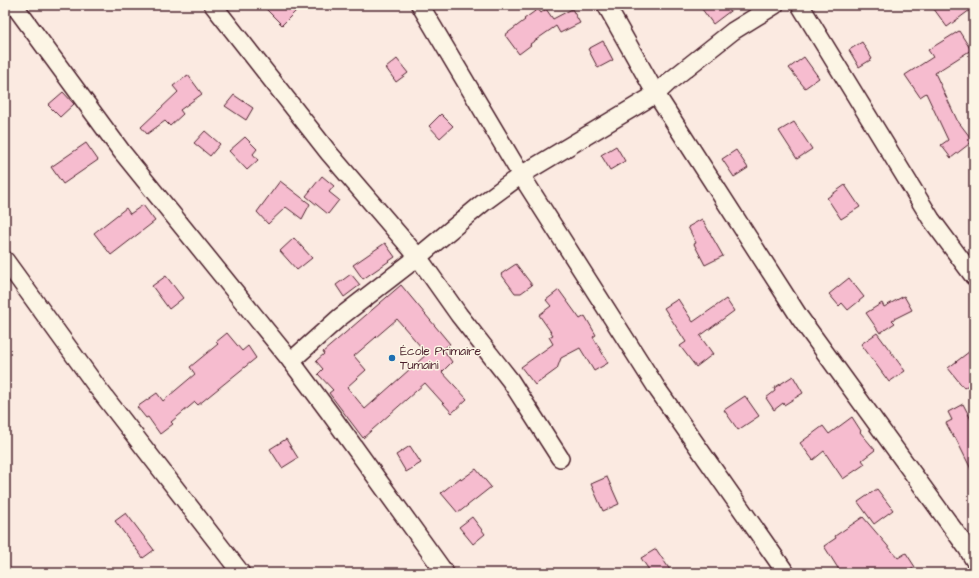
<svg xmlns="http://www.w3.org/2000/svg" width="979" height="578" font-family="'Architects Daughter',sans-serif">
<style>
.building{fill:#f6bccf;stroke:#4a1f2b;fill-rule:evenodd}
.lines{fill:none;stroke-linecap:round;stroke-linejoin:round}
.minor-casing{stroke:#4a1f2b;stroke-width:20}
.minor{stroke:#fcf5e5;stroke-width:17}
.poi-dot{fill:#1f6fb2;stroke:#fcf5e5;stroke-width:1.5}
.labels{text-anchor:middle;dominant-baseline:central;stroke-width:3;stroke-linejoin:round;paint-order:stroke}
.poi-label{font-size:12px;fill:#4a1f2b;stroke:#fcf5e5;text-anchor:start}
</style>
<rect width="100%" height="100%" fill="#fbeae1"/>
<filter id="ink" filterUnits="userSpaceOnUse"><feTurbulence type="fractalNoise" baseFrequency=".025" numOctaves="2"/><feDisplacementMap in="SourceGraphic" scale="8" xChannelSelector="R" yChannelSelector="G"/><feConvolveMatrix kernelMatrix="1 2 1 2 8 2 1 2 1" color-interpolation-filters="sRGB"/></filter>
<g filter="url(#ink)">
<g class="building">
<path d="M 262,5 L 302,5 L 282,25 Z"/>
<path d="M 699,5 L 738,5 L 713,24 Z"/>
<path d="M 931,5 L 974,5 L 974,7 L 947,27 Z"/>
<path d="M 538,9 L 541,13 L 546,9 L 553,19 L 572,9 L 580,23 L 560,33 L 556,26 L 530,44 L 531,45 L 519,54 L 505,35 L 525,20 L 524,19 Z"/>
<path d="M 959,31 L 971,50 L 935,73 L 957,120 L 973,141 L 951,158 L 941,145 L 948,140 L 926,93 L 920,97 L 905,75 L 933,57 L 928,50 Z"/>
<path d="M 603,41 L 613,60 L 598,68 L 588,49 Z"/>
<path d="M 862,42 L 872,59 L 859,67 L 849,50 Z"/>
<path d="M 804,57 L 819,78 L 805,88 L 789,68 Z"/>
<path d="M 397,59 L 408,73 L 396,82 L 386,68 Z"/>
<path d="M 188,75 L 202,94 L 180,110 L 183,114 L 170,126 L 165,121 L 147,134 L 141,127 L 178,92 L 173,86 Z"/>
<path d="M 63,92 L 74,104 L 60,117 L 48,105 Z"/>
<path d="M 234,95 L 253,108 L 246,120 L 225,106 Z"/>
<path d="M 441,114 L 453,126 L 440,138 L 429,126 Z"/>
<path d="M 794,122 L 812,149 L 797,159 L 779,131 Z"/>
<path d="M 205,131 L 220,144 L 210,156 L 194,143 Z"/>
<path d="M 245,137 L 257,149 L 253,154 L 258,160 L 247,170 L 229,151 Z"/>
<path d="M 86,143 L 98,160 L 63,184 L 51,167 Z"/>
<path d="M 616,146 L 625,161 L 610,170 L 601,155 Z"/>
<path d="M 736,150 L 748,168 L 734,177 L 722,159 Z"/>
<path d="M 322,176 L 334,186 L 329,192 L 339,200 L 328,214 L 306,196 Z"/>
<path d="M 280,181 L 310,204 L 302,219 L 286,207 L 268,224 L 257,212 Z"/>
<path d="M 845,185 L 860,207 L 841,219 L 827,198 Z"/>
<path d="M 143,205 L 155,221 L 111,255 L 94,233 L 126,208 L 130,214 Z"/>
<path d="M 702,219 L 723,256 L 705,265 L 694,244 L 696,243 L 688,227 Z"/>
<path d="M 294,238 L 312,258 L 297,270 L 280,251 Z"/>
<path d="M 385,243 L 395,257 L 363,279 L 353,265 Z"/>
<path d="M 516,264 L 532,285 L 521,293 L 515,293 L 501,274 Z"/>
<path d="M 351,274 L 360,285 L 344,297 L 336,285 Z"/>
<path d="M 166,276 L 183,298 L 169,309 L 152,286 Z"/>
<path d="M 849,278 L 864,297 L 848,310 L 842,303 L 839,306 L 829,294 Z"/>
<path d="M 401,285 L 450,344 L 443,349 L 452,362 L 442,372 L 467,399 L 452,413 L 425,383 L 363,438 L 329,393 L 333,390 L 318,374 L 323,369 L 316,361 L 324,354 L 323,352 ZM 397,319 L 427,354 L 365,409 L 347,387 L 366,370 L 354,356 Z"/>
<path d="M 559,290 L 580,319 L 585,316 L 596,335 L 593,337 L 608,363 L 594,371 L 580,348 L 561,358 L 557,369 L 535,385 L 521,367 L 553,344 L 549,337 L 553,335 L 539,315 L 551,306 L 546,300 Z"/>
<path d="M 904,296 L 912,310 L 892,320 L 895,323 L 880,333 L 866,313 L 882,303 L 884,307 Z"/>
<path d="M 678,299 L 693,322 L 726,299 L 734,311 L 700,336 L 713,354 L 696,367 L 680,346 L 686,342 L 664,308 Z"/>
<path d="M 227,333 L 242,351 L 248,346 L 256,358 L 198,405 L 195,402 L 171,422 L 173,424 L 160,434 L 148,417 L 146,418 L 137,407 L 157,393 L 163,401 L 195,374 L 190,367 L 218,344 L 216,342 Z"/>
<path d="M 877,333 L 905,371 L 889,382 L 861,344 Z"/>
<path d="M 974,348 L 974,381 L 964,388 L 948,368 Z"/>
<path d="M 793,376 L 803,393 L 784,405 L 783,403 L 774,410 L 766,398 L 775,391 L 774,388 Z"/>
<path d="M 745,396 L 759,416 L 738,430 L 724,410 Z"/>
<path d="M 963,404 L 974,425 L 974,475 L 955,437 L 954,438 L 946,423 L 952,420 L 948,412 Z"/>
<path d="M 852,417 L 861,431 L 860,432 L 875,450 L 862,460 L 865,464 L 843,479 L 824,451 L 813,460 L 800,443 L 823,426 L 829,434 Z"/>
<path d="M 286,439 L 298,458 L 282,468 L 270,449 Z"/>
<path d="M 410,446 L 421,463 L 406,472 L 396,455 Z"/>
<path d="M 476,469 L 491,487 L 458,513 L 441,493 L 460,478 L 461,480 Z"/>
<path d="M 607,477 L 619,504 L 603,511 L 591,484 Z"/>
<path d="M 877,489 L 893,510 L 874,524 L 858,502 Z"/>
<path d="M 126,513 L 154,550 L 143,558 L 115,521 Z"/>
<path d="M 472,517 L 485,534 L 473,544 L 459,527 Z"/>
<path d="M 863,517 L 898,558 L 906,553 L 915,567 L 908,571 L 910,573 L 841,573 L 824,546 L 836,538 L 835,536 Z"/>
<path d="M 656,549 L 672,573 L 651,573 L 641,558 Z"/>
</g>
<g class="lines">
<g class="minor-casing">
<g id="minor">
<path d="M 14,5 L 122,152 L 291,361 L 329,412 L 445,573"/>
<path d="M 213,5 L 329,153 L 418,257 L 459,315 L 510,380 L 560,458"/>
<path d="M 420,5 L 521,175 L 658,390 L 786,573"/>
<path d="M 606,5 L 656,94 L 800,318 L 967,548 L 974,560"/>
<path d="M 800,5 L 931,219 L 974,277"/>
<path d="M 5,260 L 97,387 L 241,573"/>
<path d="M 291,361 L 339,318 L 418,257 L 483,203 L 521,175 L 656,94 L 670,81 L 733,31 L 775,5"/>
</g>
</g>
<use href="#minor" class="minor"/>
</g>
</g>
<circle class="poi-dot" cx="392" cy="358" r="4"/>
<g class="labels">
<g class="poi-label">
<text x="400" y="351">École Primaire<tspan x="400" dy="14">Tumaini</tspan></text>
</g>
</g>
<rect width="979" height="578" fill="none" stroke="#fcf5e5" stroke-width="20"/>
<rect x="10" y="10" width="959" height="558" fill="none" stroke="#4a1f2b" stroke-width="1.5" filter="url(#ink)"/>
</svg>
